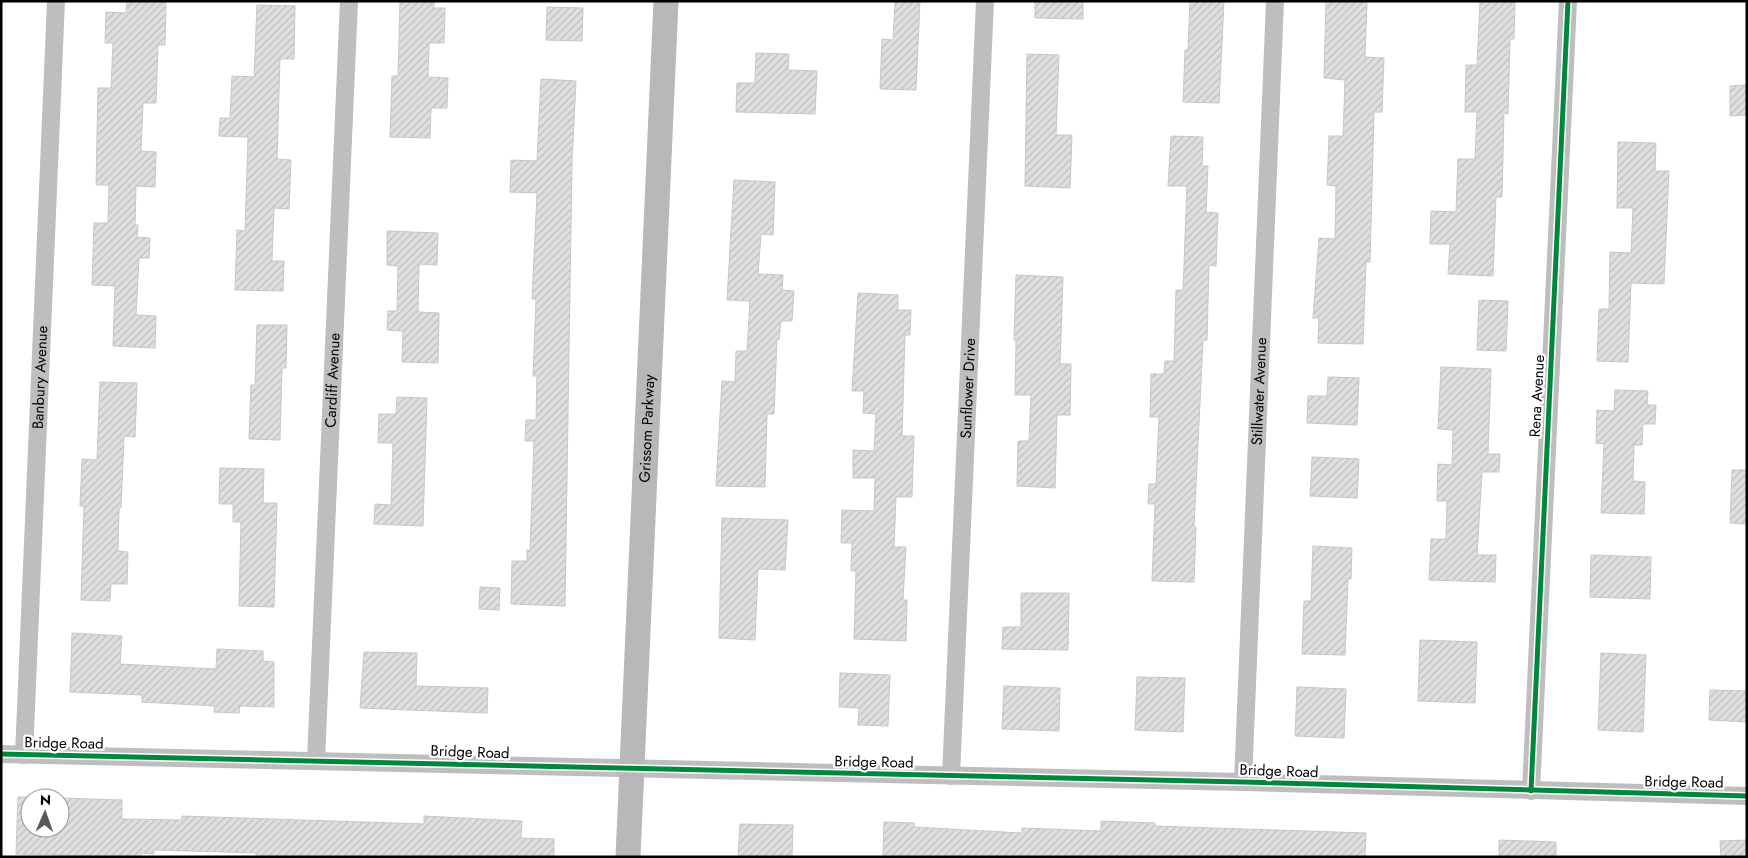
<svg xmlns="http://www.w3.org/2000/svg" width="1748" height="858" font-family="Jost,sans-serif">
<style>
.building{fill:url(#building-hatch);stroke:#c7c7c7}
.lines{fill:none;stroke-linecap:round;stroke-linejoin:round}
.minor{stroke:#bebebe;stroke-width:18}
.secondary{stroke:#b8b8b8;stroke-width:25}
.cycleway-casing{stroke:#fff;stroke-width:8}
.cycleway{stroke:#00873e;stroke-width:5}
.labels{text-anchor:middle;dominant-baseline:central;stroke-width:4.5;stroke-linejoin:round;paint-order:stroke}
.street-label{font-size:15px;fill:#000;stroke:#fff}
</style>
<defs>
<pattern id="building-hatch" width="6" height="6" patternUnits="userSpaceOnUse" patternTransform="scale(1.25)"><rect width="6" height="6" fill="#dfdfdf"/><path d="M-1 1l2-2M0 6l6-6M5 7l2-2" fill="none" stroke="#bebebe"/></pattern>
</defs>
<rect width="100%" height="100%" fill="#fff"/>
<g class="building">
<path d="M 127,1 L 166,1 L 165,45 L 158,45 L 156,103 L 143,103 L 141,151 L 156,152 L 155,187 L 136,186 L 135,225 L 138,225 L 137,237 L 150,238 L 149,258 L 139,258 L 136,315 L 156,316 L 155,348 L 113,346 L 115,286 L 92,285 L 94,223 L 108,223 L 109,185 L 96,185 L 98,88 L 111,88 L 113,43 L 105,43 L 106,12 L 126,13 Z"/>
<path d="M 400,1 L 434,1 L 434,8 L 445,8 L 444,43 L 429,43 L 428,77 L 448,78 L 447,108 L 431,108 L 430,138 L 390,137 L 392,76 L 398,76 Z"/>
<path d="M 895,1 L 920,1 L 916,90 L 880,89 L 882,39 L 893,40 Z"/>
<path d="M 1035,1 L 1083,1 L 1083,19 L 1035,18 Z"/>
<path d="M 1190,1 L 1224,1 L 1219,103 L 1183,102 L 1185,50 L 1188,50 Z"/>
<path d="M 1326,1 L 1367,1 L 1365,57 L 1384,58 L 1382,112 L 1374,112 L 1370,262 L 1366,262 L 1363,344 L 1318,343 L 1319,318 L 1313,318 L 1319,238 L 1335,239 L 1336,186 L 1327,185 L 1329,136 L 1343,136 L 1345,80 L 1324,78 Z"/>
<path d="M 1480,1 L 1515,1 L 1514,39 L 1510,39 L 1508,114 L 1504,113 L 1502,197 L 1496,197 L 1493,276 L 1448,274 L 1450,244 L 1430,244 L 1431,211 L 1456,212 L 1458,159 L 1475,159 L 1477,112 L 1465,112 L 1466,65 L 1477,65 Z"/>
<path d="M 257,5 L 295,6 L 294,59 L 280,59 L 277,159 L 291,160 L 289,209 L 274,208 L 272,261 L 284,261 L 283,291 L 235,290 L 237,230 L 245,231 L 248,137 L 219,136 L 220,118 L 230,118 L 232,76 L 254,77 Z"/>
<path d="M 547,7 L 583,8 L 582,41 L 546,40 Z"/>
<path d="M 756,53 L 789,54 L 788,70 L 817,71 L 815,114 L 736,112 L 737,83 L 755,83 Z"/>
<path d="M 1027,54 L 1059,55 L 1056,135 L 1072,135 L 1070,188 L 1025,186 Z"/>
<path d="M 541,79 L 576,81 L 572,162 L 565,606 L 511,604 L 512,561 L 527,561 L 527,550 L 530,551 L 534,441 L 525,441 L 526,420 L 536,420 L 537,376 L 533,376 L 536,299 L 532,299 L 537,193 L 510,192 L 511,160 L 537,161 Z"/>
<path d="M 1747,85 L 1747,115 L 1730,116 L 1730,86 Z"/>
<path d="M 1171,136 L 1203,137 L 1202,166 L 1208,166 L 1206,212 L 1218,213 L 1216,266 L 1209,265 L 1207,340 L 1203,340 L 1194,527 L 1196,527 L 1194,582 L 1152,581 L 1155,504 L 1148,504 L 1149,484 L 1156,484 L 1159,417 L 1150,417 L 1151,374 L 1164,374 L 1165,361 L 1174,361 L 1176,290 L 1183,290 L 1187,186 L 1168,186 Z"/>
<path d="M 1618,142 L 1656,143 L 1655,171 L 1669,171 L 1664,284 L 1631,283 L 1628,362 L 1597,361 L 1599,309 L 1609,309 L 1610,252 L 1631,253 L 1633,208 L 1617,208 Z"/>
<path d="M 734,180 L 775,182 L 773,235 L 761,234 L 758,274 L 783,275 L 782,290 L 794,291 L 792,321 L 781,321 L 779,340 L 777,339 L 774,414 L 767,414 L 765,487 L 716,486 L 722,381 L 735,382 L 736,351 L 747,351 L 750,301 L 727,300 Z"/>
<path d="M 387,231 L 438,233 L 437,265 L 419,264 L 418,312 L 439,313 L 438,363 L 402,362 L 403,331 L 387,330 L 388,311 L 397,311 L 398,266 L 387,265 Z"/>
<path d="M 1016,275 L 1063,277 L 1060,364 L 1071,364 L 1070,415 L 1057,415 L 1055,488 L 1017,486 L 1018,441 L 1029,441 L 1031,395 L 1015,395 L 1016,340 L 1014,340 Z"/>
<path d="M 858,293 L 898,295 L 898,310 L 911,310 L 910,335 L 905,335 L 902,436 L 914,436 L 912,497 L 896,497 L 894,547 L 906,547 L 903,600 L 907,600 L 906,641 L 854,639 L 856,571 L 851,571 L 852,543 L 841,543 L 842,510 L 874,511 L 875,478 L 853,478 L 853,450 L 874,451 L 876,414 L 863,413 L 864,391 L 852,391 Z"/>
<path d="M 1479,300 L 1508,301 L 1506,351 L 1477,350 Z"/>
<path d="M 257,325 L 287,325 L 286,368 L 282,368 L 280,440 L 249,439 L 251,385 L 255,385 Z"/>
<path d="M 1441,367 L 1491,369 L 1488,454 L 1500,454 L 1499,472 L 1482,472 L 1477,555 L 1496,555 L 1495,582 L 1429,580 L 1431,539 L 1446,539 L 1447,501 L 1437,501 L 1438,464 L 1452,465 L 1453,430 L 1438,429 Z"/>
<path d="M 1328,377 L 1359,378 L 1357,425 L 1307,423 L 1308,396 L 1327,396 Z"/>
<path d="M 100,382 L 137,383 L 135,437 L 124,436 L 121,508 L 119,508 L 118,551 L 128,552 L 127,584 L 111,584 L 110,601 L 81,600 L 84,506 L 80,506 L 82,459 L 97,460 Z"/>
<path d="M 1615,390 L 1648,391 L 1647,405 L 1656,405 L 1655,424 L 1643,424 L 1642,445 L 1634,445 L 1633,481 L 1645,482 L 1644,514 L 1601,513 L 1604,444 L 1596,443 L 1597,410 L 1614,411 Z"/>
<path d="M 397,397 L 427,398 L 423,526 L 374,524 L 375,504 L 391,505 L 393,443 L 378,443 L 379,414 L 396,414 Z"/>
<path d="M 1312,457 L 1359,459 L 1357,498 L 1310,496 Z"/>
<path d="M 220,468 L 264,469 L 263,503 L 277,503 L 274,607 L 239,606 L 241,522 L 233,522 L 233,504 L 219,504 Z"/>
<path d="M 1732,470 L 1747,470 L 1747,524 L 1730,523 Z"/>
<path d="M 722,518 L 788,520 L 785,570 L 758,569 L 755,640 L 719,638 Z"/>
<path d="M 1313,546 L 1352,548 L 1351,579 L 1348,579 L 1345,655 L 1302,654 L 1304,601 L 1311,601 Z"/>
<path d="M 1591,555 L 1651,557 L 1650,599 L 1590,597 Z"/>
<path d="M 480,587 L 500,588 L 499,610 L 479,609 Z"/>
<path d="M 1021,593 L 1069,593 L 1068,650 L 1002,649 L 1003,627 L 1021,627 Z"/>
<path d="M 72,633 L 122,636 L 120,664 L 216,669 L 217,649 L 263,651 L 263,661 L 274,662 L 274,707 L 240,706 L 239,713 L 214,712 L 215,706 L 142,702 L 142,695 L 70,692 Z"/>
<path d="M 1420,640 L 1477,642 L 1475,703 L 1418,701 Z"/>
<path d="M 364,652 L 417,653 L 416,686 L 488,688 L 487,713 L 360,708 Z"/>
<path d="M 1601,653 L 1646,655 L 1643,732 L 1598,730 Z"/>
<path d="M 840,673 L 890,675 L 888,726 L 858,725 L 859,708 L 839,707 Z"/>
<path d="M 1137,677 L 1185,678 L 1183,732 L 1135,730 Z"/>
<path d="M 1004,686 L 1060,688 L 1059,731 L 1002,729 Z"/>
<path d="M 1297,687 L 1346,689 L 1344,738 L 1295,736 Z"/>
<path d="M 1710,690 L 1747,691 L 1747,722 L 1709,720 Z"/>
<path d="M 18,797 L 58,798 L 30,798 L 30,828 L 60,828 L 60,798 L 122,800 L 122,819 L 182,820 L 182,816 L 424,824 L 424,816 L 522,821 L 521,838 L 554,839 L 554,857 L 379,855 L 378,857 L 256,857 L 256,853 L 154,850 L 154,854 L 141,853 L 141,857 L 16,854 Z"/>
<path d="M 1101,821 L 1155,823 L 1155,826 L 1366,833 L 1365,857 L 883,857 L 884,822 L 914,823 L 914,827 L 1022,833 L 1022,828 L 1101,831 Z"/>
<path d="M 740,824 L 793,825 L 792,857 L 738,857 Z"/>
<path d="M 1499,840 L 1556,842 L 1556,857 L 1499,857 Z"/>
<path d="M 1747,840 L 1747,857 L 1721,857 L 1720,841 Z"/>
</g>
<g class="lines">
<g class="minor">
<path d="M 1,754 L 1243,782 L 1747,796"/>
<path id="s1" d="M 24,755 L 56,1"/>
<path id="s2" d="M 316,760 L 349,1"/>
<path id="s3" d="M 951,776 L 985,1"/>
<path id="s4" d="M 1243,782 L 1275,1"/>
<path d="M 1531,791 L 1568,1"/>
</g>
<path class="secondary" id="s5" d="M 628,857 L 666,1"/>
<g class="cycleway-casing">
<g id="cycleway">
<path d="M 1,754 L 1243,782 L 1747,796"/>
<path d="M 1531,791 L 1568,1"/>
</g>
</g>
<use href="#cycleway" class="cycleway"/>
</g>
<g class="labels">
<g class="street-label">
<text stroke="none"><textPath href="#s1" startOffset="378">Banbury Avenue</textPath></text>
<text stroke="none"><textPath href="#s2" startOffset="380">Cardiff Avenue</textPath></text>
<text stroke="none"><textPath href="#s3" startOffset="388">Sunflower Drive</textPath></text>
<text stroke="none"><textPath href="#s4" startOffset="391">Stillwater Avenue</textPath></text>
<text transform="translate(1537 396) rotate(-87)">Rena Avenue</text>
<text stroke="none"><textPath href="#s5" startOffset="429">Grissom Parkway</textPath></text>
<text transform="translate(64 743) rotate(1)">Bridge Road</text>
<text transform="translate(470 752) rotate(2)">Bridge Road</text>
<text transform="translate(874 762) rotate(1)">Bridge Road</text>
<text transform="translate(1279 771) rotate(2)">Bridge Road</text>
<text transform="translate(1684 782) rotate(1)">Bridge Road</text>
</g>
</g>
<rect width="1748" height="858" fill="none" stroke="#000000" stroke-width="5"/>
<g transform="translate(45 813) rotate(2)"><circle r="24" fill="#ffffff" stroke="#999999"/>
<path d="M0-4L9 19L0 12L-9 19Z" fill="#595959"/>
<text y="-8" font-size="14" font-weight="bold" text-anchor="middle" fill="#000000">N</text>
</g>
</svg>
